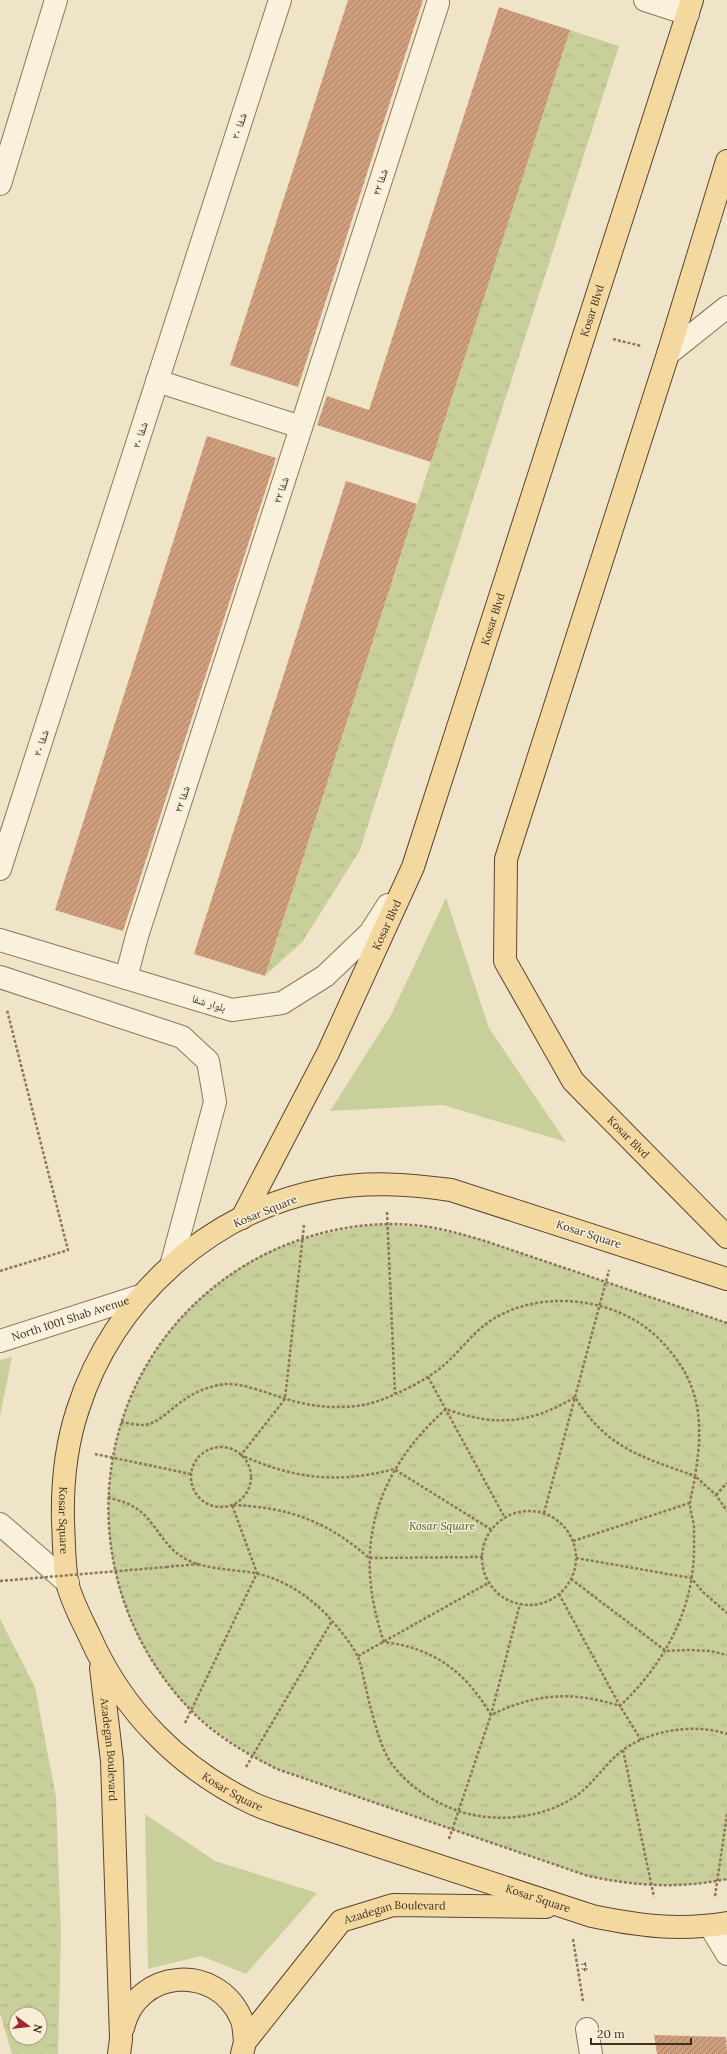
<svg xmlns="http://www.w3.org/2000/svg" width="727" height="2054" font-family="Lora,'Noto Naskh Arabic',serif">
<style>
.green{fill:#c9cf9b}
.park{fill:url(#park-tufts);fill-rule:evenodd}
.building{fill:url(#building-hatch)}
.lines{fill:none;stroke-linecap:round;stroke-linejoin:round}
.minor-casing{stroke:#8d765c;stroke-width:24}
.major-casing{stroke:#5b4430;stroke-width:24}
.path{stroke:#8d765c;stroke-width:2.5;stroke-dasharray:3 2;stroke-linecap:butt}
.minor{stroke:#faf1dc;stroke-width:22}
.major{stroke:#f3d9a0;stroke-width:22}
.path-bridge{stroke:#8d765c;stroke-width:2.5;stroke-dasharray:3 2;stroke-linecap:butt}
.labels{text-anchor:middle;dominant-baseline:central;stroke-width:3;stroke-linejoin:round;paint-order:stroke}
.street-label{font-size:11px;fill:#3d2e20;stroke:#f7eed8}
.park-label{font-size:11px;font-style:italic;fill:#4d5a26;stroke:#f7eed8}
</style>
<defs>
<pattern id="park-tufts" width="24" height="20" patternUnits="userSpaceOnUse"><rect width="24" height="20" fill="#c9cf9b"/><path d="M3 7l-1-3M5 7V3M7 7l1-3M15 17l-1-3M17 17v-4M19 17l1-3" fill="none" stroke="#aeb285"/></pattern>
<pattern id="building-hatch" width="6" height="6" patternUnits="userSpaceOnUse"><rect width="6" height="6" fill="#cf9f7d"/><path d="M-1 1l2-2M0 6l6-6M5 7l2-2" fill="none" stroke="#a98266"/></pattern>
</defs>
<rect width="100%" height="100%" fill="#f0e4c8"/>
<g class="green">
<path d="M 446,898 L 489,1028 L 566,1142 L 443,1105 L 330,1111 L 391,1015 Z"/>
<path d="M 12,1357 L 0,1416 L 0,1360 Z"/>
<path d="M 145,1814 L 215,1861 L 317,1893 L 246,1974 L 201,1956 L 148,1969 Z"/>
</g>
<g class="park">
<path d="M 570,30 L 619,46 L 360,850 L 303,941 L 265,976 Z"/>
<path d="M 374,1225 C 416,1225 444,1229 485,1241 L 727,1323 L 727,1879 C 678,1889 636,1886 588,1876 L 277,1769 C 232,1746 190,1717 160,1674 C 61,1531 108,1333 264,1254 C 299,1237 336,1230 374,1225 Z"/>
<path d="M 0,1619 L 35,1687 L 56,1797 L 61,1933 L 58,2054 L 12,2054 L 0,2013 ZM 16,2014 L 40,2014 L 40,2038 L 16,2038 Z"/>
</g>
<g class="building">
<path d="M 348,0 L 423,0 L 298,387 L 230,365 Z"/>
<path d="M 499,7 L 570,30 L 431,462 L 317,425 L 327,396 L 369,410 Z"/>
<path d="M 207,436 L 276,458 L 123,931 L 55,910 Z"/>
<path d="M 346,481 L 417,504 L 265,976 L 194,954 Z"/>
<path d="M 654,2035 L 726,2037 L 727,2054 L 657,2054 Z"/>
</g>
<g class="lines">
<g class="minor-casing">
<g id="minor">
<path d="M 645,0 L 688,14"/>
<path d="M 0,184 L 56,0"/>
<path d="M 668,354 L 727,307"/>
<path d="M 157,381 L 301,427"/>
<path d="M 0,869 L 280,0"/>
<path d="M 0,940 L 232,1010 L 282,1003 L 325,976 L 370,933 L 388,905"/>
<path d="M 0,977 L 182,1037 L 208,1061 L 215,1102 L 171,1266"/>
<path d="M 126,978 L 137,936 L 438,3"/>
<path id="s1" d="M 0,1341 L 140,1296"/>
<path d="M 0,1524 L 68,1583"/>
<path d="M 710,1926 L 727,1954"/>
<path d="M 587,2029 L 591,2054"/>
</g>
</g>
<g class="major-casing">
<g id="major">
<path id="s2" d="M 727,161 L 668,354 L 506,859 L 505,961 L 573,1081 L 727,1237"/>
<path id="s3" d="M 242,1218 L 328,1053 L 413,867 L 692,0"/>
<path id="s4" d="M 727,1279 L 451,1190 C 408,1184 366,1181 322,1190 C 209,1212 113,1299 78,1409 C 66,1445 62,1484 63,1522 C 64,1541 64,1563 67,1582 C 71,1600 82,1620 90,1637 C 123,1711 180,1769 254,1804 C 267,1810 282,1814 296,1819 L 592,1916 C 640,1926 679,1931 727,1923"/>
<path id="s5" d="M 101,1668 L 112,1761 L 121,2039 L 119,2054"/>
<path d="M 123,2028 C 136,1969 216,1962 241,2018 C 244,2024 244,2034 245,2042"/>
<path id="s6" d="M 242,2054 L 245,2042 L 341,1921 L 393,1905 L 546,1907"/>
</g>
</g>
<g class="path">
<path d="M 613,339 L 641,346"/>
<path d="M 387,1212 L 395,1394"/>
<path d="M 304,1225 L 285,1399 L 241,1455 C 294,1479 338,1484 394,1469 L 492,1530"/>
<path d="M 0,1271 L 68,1250 L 7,1010"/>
<path d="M 727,1323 L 485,1241 C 461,1234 438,1227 413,1225 C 356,1220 297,1235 249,1263 C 90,1356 62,1569 185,1704 C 211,1733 243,1752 277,1769 L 588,1876 C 636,1886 678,1889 727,1879"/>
<path d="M 428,1377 L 505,1518"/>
<path d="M 121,1422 C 128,1423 136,1425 143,1425 C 159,1424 171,1408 184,1400 C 196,1391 211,1386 225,1384 C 242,1383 267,1393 283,1398 C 310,1407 340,1410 368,1404 C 391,1398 426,1381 444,1365 C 457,1354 468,1339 481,1328 C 509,1304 550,1297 586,1303 C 615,1308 641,1320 661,1341 C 701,1382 704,1422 695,1476 C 642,1457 606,1448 575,1397 C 531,1424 494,1427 446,1409 C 374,1473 352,1550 384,1642 C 434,1648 466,1672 491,1715 C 536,1693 573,1691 620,1706 C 663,1665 693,1612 694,1551 C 694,1543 694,1535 694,1527 C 693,1519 690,1511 690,1503 C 691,1494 694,1485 695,1476 L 716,1495 L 727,1511"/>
<circle cx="221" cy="1477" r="30"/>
<path d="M 95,1454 L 191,1474"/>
<path d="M 716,1495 L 727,1483"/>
<path d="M 108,1497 C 116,1500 126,1502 134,1507 C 155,1519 162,1546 184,1558 C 205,1570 232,1569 255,1573 C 284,1579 314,1599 332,1621 C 341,1631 353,1646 358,1657 C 362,1668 364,1681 367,1693 C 371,1710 379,1742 388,1758 C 401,1779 423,1796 446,1806 C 486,1825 544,1821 580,1793 C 596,1780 607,1762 623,1750 C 650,1730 695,1723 727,1734"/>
<circle cx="529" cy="1558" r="47"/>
<path d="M 544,1513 L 609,1270"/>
<path d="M 573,1541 L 690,1503"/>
<path d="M 576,1558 L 691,1578 L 703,1592 L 727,1613"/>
<path d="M 166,1567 L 199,1564"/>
<path d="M 571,1579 L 666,1651 L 688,1650 L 710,1651 L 727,1655"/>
<path d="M 559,1594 L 620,1706 L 641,1740"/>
<path d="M 358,1656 L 490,1582"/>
<path d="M 185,1723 L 257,1573 L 232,1505 C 288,1507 327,1521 369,1558 L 483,1557"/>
<path d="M 623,1750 L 654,1897"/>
<path d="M 246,1767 L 332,1621"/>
<path d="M 449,1839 L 491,1715 L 520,1604"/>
<path d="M 715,1896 L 727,1814"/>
<path d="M 573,1939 L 583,2001"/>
</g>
<use href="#minor" class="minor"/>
<use href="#major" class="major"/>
<path class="path-bridge" d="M 0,1581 L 166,1567"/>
</g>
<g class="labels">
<g class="street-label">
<text transform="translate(239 126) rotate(-72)">شفا ۲۰</text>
<text transform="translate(380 182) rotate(-72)">شفا ۲۲</text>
<text stroke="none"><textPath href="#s3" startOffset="975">Kosar Blvd</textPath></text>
<text transform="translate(140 435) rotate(-72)">شفا ۲۰</text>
<text transform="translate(281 490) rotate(-72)">شفا ۲۲</text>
<text stroke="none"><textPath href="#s3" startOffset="651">Kosar Blvd</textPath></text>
<text transform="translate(41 743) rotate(-72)">شفا ۲۰</text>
<text transform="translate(182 799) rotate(-72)">شفا ۲۲</text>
<text stroke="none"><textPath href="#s3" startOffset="327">Kosar Blvd</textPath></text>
<text transform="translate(209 1003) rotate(17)">بلوار شفا</text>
<text stroke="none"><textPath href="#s2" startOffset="1051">Kosar Blvd</textPath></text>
<text transform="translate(265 1211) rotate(-22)">Kosar Square</text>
<text transform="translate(589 1234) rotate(18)">Kosar Square</text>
<text stroke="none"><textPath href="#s1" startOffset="74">North 1001 Shab Avenue</textPath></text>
<text stroke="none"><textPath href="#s4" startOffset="876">Kosar Square</textPath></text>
<text stroke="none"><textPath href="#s5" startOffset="82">Azadegan Boulevard</textPath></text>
<text stroke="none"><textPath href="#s4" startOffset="1212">Kosar Square</textPath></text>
<text stroke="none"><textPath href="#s4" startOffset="1536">Kosar Square</textPath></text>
<text stroke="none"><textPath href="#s6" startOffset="222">Azadegan Boulevard</textPath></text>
<text transform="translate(585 1967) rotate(81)">۳۶</text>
</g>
<g class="park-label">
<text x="442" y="1526">Kosar Square</text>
</g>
</g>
<g transform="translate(28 2026) rotate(105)"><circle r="19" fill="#f7eed8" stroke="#ada18e"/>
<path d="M0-3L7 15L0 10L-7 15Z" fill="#9e2a2b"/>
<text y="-6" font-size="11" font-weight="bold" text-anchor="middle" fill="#3d2e20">N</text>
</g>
<path d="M591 2038v6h100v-6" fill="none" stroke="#3d2e20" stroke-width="2"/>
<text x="597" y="2038" font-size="12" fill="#3d2e20" stroke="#f7eed8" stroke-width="3" paint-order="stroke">20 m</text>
</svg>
